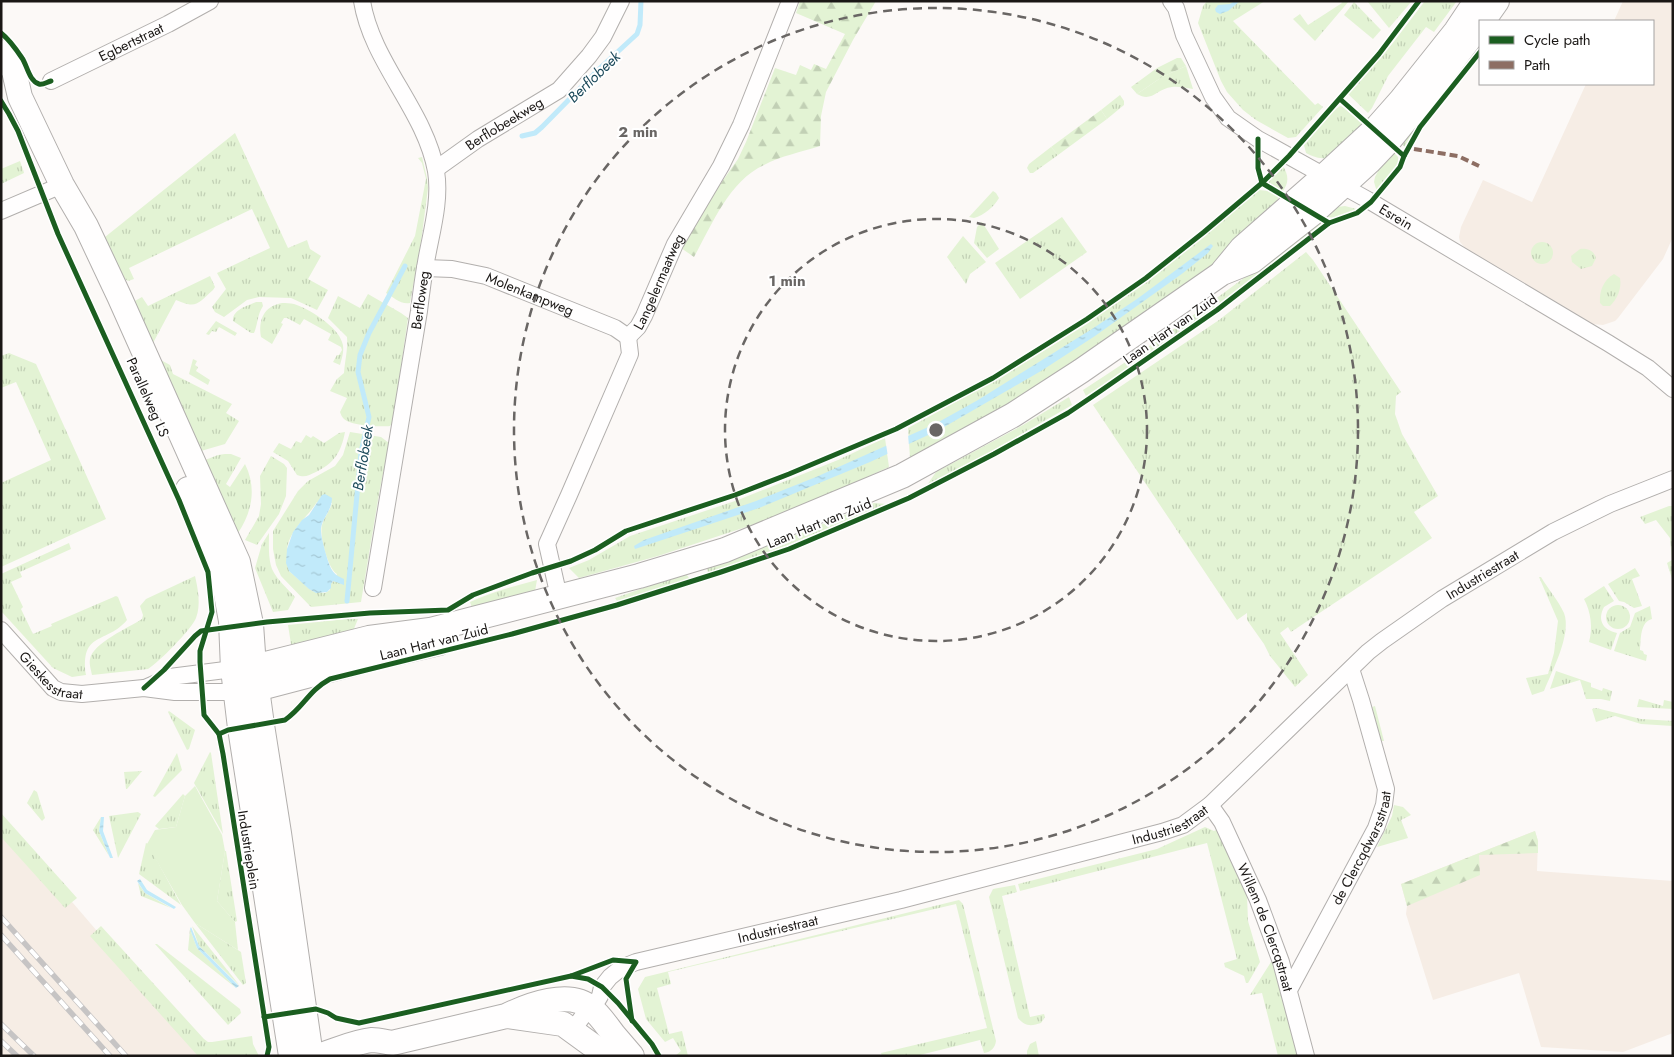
<svg xmlns="http://www.w3.org/2000/svg" width="1674" height="1057" font-family="Jost,sans-serif">
<style>
.built{fill:#f6ede5}
.grass{fill:url(#grass-tufts);fill-rule:evenodd}
.forest{fill:url(#forest-firs)}
.pitch{fill:#e3f3d4}
.water{fill:url(#water-ripples)}
.pier{fill:#fcf9f7}
.lines{fill:none;stroke-linecap:round;stroke-linejoin:round}
.stream{stroke:#c1eafa;stroke-width:5}
.minor-casing{stroke:#b2afad;stroke-width:18}
.secondary-casing{stroke:#b2afad;stroke-width:26}
.minor{stroke:#fffefe;stroke-width:16}
.secondary{stroke:#fffefe;stroke-width:24}
.rail-casing{stroke:#c6c4c4;stroke-width:5.5}
.rail{stroke:#fff;stroke-width:4;stroke-dasharray:11;stroke-linecap:butt}
.quiet{stroke:#8d6e63;stroke-width:4;stroke-dasharray:8 4;stroke-linecap:butt}
.cycleway-casing{stroke:#fff;stroke-width:8}
.cycleway{stroke:#1b5e20;stroke-width:5}
.ring{fill:none;stroke:#696664;stroke-width:2.5;stroke-dasharray:9 6}
.labels{text-anchor:middle;dominant-baseline:central;stroke-width:4;stroke-linejoin:round;paint-order:stroke}
.street-label{font-size:14px;fill:#1a1715;stroke:#fff}
.water-label{font-size:15px;font-style:italic;fill:#1b495a;stroke:#fff}
.centre{fill:#696664;stroke:#fff;stroke-width:2.5}
.ring-label{font-size:15px;text-anchor:middle;font-weight:bold;fill:#696664;stroke:#fff;stroke-width:4;stroke-linejoin:round;paint-order:stroke}
</style>
<defs>
<pattern id="grass-tufts" width="24" height="20" patternUnits="userSpaceOnUse" patternTransform="scale(1.25)"><rect width="24" height="20" fill="#e3f3d4"/><path d="M3 7l-1-3M5 7V3M7 7l1-3M15 17l-1-3M17 17v-4M19 17l1-3" fill="none" stroke="#c2d0b5"/></pattern>
<pattern id="forest-firs" width="22" height="20" patternUnits="userSpaceOnUse" patternTransform="scale(1.25)"><rect width="22" height="20" fill="#e3f3d4"/><path d="M5 1l3.5 6h-7zM16 11l3.5 6h-7z" fill="#c2d0b5"/></pattern>
<pattern id="water-ripples" width="26" height="14" patternUnits="userSpaceOnUse" patternTransform="scale(1.25)"><rect width="26" height="14" fill="#c1eafa"/><path d="M2 4q2-2 4 0t4 0M15 11q2-2 4 0t4 0" fill="none" stroke="#a5c8d5"/></pattern>
</defs>
<rect width="100%" height="100%" fill="#fcf9f7"/>
<g class="built">
<path d="M 1623,1 L 1673,1 L 1673,237 L 1663,259 L 1618,318 L 1615,321 L 1603,325 L 1592,324 L 1466,249 L 1460,242 L 1459,237 L 1461,227 L 1483,180 L 1532,202 L 1586,84 L 1653,84 L 1653,21 L 1614,21 Z"/>
<path d="M 1,819 L 204,1056 L 1,1056 Z"/>
<path d="M 1535,831 L 1538,841 L 1537,871 L 1673,881 L 1673,1033 L 1623,1052 L 1541,1047 L 1519,973 L 1433,1000 L 1406,914 L 1407,906 L 1401,884 Z"/>
</g>
<g class="grass">
<path d="M 1207,1 L 1265,1 L 1233,21 L 1315,105 L 1318,103 L 1323,107 L 1296,137 L 1288,138 L 1256,120 L 1243,110 L 1227,92 L 1221,81 L 1198,23 L 1203,6 Z"/>
<path d="M 1341,1 L 1349,1 L 1315,41 L 1293,19 L 1300,14 L 1308,25 L 1342,3 Z"/>
<path d="M 1367,1 L 1412,1 L 1389,28 Z"/>
<path d="M 1425,1 L 1457,1 L 1434,32 L 1426,27 L 1388,76 L 1372,108 L 1368,113 L 1348,94 L 1392,44 Z"/>
<path d="M 1354,2 L 1381,30 L 1373,39 L 1344,15 Z"/>
<path d="M 1480,36 L 1480,47 L 1415,131 L 1405,147 L 1397,140 Z"/>
<path d="M 1186,66 L 1193,89 C 1186,88 1178,86 1172,87 C 1156,89 1152,103 1137,94 L 1162,77 Z"/>
<path d="M 1120,95 L 1124,101 L 1124,105 L 1107,119 L 1101,110 Z"/>
<path d="M 1340,106 L 1343,107 L 1366,126 C 1358,132 1332,157 1325,158 C 1318,159 1312,156 1306,153 L 1304,145 L 1333,111 Z"/>
<path d="M 235,133 L 288,248 L 307,240 L 310,249 L 321,256 L 308,279 L 328,290 L 317,310 L 291,298 L 259,297 L 247,300 L 224,317 L 215,312 L 212,307 L 226,289 L 217,273 L 270,248 L 252,209 L 129,268 L 134,279 L 128,281 L 123,278 L 105,237 Z"/>
<path d="M 1051,147 L 1058,155 L 1033,173 L 1030,173 L 1027,168 L 1029,164 Z"/>
<path d="M 1390,148 L 1398,157 L 1398,165 L 1377,192 L 1374,182 L 1375,177 Z"/>
<path d="M 422,157 L 427,178 L 428,188 L 421,242 L 410,303 C 401,305 393,297 386,293 L 415,236 L 426,179 L 422,163 L 418,158 Z"/>
<path d="M 20,161 L 24,173 L 1,184 L 1,169 Z"/>
<path d="M 1283,166 C 1289,176 1289,183 1282,192 L 1268,182 Z"/>
<path d="M 1259,190 L 1269,191 L 1279,197 L 1269,212 L 1217,262 L 1048,381 L 988,416 L 910,458 L 908,428 C 969,395 1030,361 1088,322 C 1148,283 1202,238 1255,191 Z"/>
<path d="M 993,191 L 996,193 L 999,198 C 994,207 984,215 974,218 L 969,217 Z"/>
<path d="M 1345,206 L 1360,210 L 1334,218 L 1323,216 L 1337,207 Z"/>
<path d="M 1062,217 L 1087,252 L 1020,299 L 995,263 Z"/>
<path d="M 1318,221 L 1321,222 L 1322,226 C 1245,286 1167,343 1086,396 L 1083,390 C 1164,338 1242,281 1318,221 Z"/>
<path d="M 982,222 L 999,249 L 987,258 L 974,243 L 977,227 Z"/>
<path d="M 963,236 L 986,262 L 970,274 L 966,284 L 947,257 Z"/>
<circle cx="1542" cy="253" r="11"/>
<path d="M 1580,249 C 1588,248 1594,251 1596,258 L 1592,266 L 1581,269 L 1572,262 L 1571,256 Z"/>
<path d="M 1306,252 L 1313,260 L 1401,392 L 1396,396 L 1395,414 L 1402,434 L 1438,496 L 1414,512 L 1432,538 L 1291,632 L 1288,627 L 1280,633 L 1308,675 L 1295,687 L 1270,656 L 1264,644 L 1247,620 L 1247,613 L 1237,620 L 1093,405 L 1219,320 Z"/>
<path d="M 1614,274 L 1620,278 C 1622,289 1617,299 1610,306 L 1603,306 L 1600,303 C 1599,292 1603,280 1614,274 Z"/>
<path d="M 210,276 L 215,287 L 213,290 C 197,304 197,309 176,300 L 153,343 L 133,302 L 142,297 L 148,306 Z"/>
<path d="M 368,294 L 401,313 L 408,318 L 393,422 L 390,426 C 380,427 352,426 344,419 C 342,417 341,415 340,412 L 347,398 L 330,391 L 337,379 L 344,373 C 345,360 348,349 347,337 L 328,318 L 338,296 L 360,308 Z"/>
<path d="M 256,302 L 262,302 L 263,306 C 257,315 258,324 254,333 L 251,333 L 233,321 C 232,310 247,306 256,302 Z"/>
<path d="M 282,303 C 286,303 290,303 294,304 C 308,308 338,327 342,342 C 345,349 342,358 340,365 L 333,362 L 337,355 L 339,355 L 342,350 L 341,347 L 328,340 L 331,334 L 304,319 L 300,325 L 287,318 L 284,318 L 281,323 L 283,324 L 272,344 L 261,337 C 258,320 264,306 282,303 Z"/>
<path d="M 216,321 L 237,333 L 235,336 L 219,327 L 216,332 L 212,331 L 209,335 L 206,334 Z"/>
<path d="M 9,353 L 36,364 L 106,519 L 1,567 L 1,483 L 51,460 L 16,382 L 1,388 L 1,356 Z"/>
<path d="M 159,359 L 170,365 L 173,374 L 232,404 L 226,413 L 239,421 L 225,444 L 201,451 Z"/>
<path d="M 193,359 L 197,361 L 195,365 L 198,367 L 196,371 L 210,380 L 208,385 L 189,374 Z"/>
<path d="M 1069,397 L 1072,405 L 985,455 L 927,485 L 936,472 L 1023,425 Z"/>
<path d="M 345,432 C 341,453 334,463 316,472 C 309,475 305,478 297,475 L 288,461 L 273,452 L 279,443 L 291,449 L 296,441 L 301,443 L 306,435 L 311,438 L 313,436 L 324,443 L 339,433 Z"/>
<path d="M 350,432 L 381,437 L 389,443 L 379,494 L 361,602 L 311,607 L 281,576 L 276,565 L 273,549 L 273,531 L 298,491 L 308,481 L 335,466 L 343,455 ZM 317,502 L 332,503 C 330,511 324,517 322,525 C 319,535 328,569 337,574 L 334,581 L 330,584 L 330,590 L 325,593 L 312,591 L 289,571 C 288,564 287,557 287,550 C 289,530 307,518 317,502 Z"/>
<path d="M 885,438 L 889,467 L 805,505 L 749,526 L 658,556 L 579,578 L 569,568 L 589,560 L 630,536 L 738,500 L 838,460 Z"/>
<path d="M 225,454 L 231,454 L 241,458 L 226,484 L 230,487 L 245,464 C 257,488 252,512 238,533 L 205,460 L 218,455 Z"/>
<path d="M 271,456 L 284,464 L 287,468 L 286,496 L 279,514 L 257,545 L 245,540 L 259,516 L 261,504 L 260,476 Z"/>
<path d="M 874,503 L 886,504 L 791,544 L 708,574 L 707,567 L 788,538 Z"/>
<path d="M 1669,506 L 1673,506 L 1673,582 L 1667,563 L 1672,560 L 1670,538 L 1656,520 L 1645,524 L 1640,517 Z"/>
<path d="M 269,533 C 269,544 268,558 272,569 C 277,580 287,588 295,597 L 288,610 L 273,612 L 255,568 L 262,544 Z"/>
<path d="M 69,543 L 71,549 L 20,572 L 22,577 L 11,582 L 23,607 L 21,609 L 33,634 L 52,626 L 51,624 L 116,596 L 118,597 L 127,620 C 107,644 80,631 86,675 L 72,677 L 53,668 L 1,611 L 1,574 Z"/>
<path d="M 1635,568 L 1640,576 L 1632,579 L 1642,606 L 1634,608 L 1624,602 L 1619,601 L 1608,584 Z"/>
<path d="M 686,573 L 690,580 L 617,601 L 615,598 Z"/>
<path d="M 195,576 C 198,589 201,605 196,618 C 192,629 158,663 148,669 L 92,675 C 91,670 89,664 90,659 C 93,643 128,628 142,619 L 143,615 L 140,606 L 146,599 Z"/>
<path d="M 1539,577 L 1541,577 C 1548,589 1558,600 1564,613 C 1572,634 1552,671 1544,691 L 1532,695 L 1526,678 L 1548,674 L 1554,653 L 1558,621 Z"/>
<path d="M 537,580 L 535,591 L 472,608 L 470,602 C 492,592 514,586 537,580 Z"/>
<path d="M 1604,586 L 1614,601 L 1604,607 C 1597,620 1603,630 1617,633 L 1611,650 L 1589,642 C 1593,628 1591,612 1584,599 Z"/>
<circle cx="1618" cy="617" r="12"/>
<path d="M 1650,606 L 1652,619 C 1640,622 1641,639 1640,650 L 1643,651 L 1644,654 L 1647,655 L 1646,661 L 1614,651 L 1620,633 L 1630,627 L 1635,613 Z"/>
<path d="M 347,619 L 358,619 L 353,631 L 296,644 L 291,644 L 288,625 Z"/>
<path d="M 1556,671 L 1591,683 L 1591,687 L 1602,691 L 1603,688 L 1612,691 L 1610,701 L 1601,699 L 1586,699 L 1580,680 L 1550,689 Z"/>
<path d="M 1639,699 L 1663,706 L 1664,700 L 1673,702 L 1673,709 L 1637,707 Z"/>
<path d="M 1375,706 L 1384,741 L 1381,741 L 1372,707 Z"/>
<path d="M 1596,708 L 1641,719 L 1673,721 L 1673,726 L 1641,724 L 1615,716 L 1596,722 L 1592,709 Z"/>
<path d="M 169,711 L 195,730 L 189,749 L 187,750 L 168,712 Z"/>
<path d="M 210,752 L 211,753 L 223,834 L 194,783 Z"/>
<path d="M 177,753 L 182,770 L 155,797 L 153,796 Z"/>
<path d="M 142,771 L 127,789 L 126,789 L 124,772 Z"/>
<path d="M 34,790 L 37,792 L 45,818 L 42,821 L 27,803 Z"/>
<path d="M 183,794 L 185,796 L 176,827 L 159,829 L 155,826 Z"/>
<path d="M 1394,805 L 1403,807 L 1411,815 L 1401,820 L 1408,838 L 1377,847 L 1392,816 Z"/>
<path d="M 138,812 L 141,814 L 118,858 L 109,816 Z"/>
<path d="M 1,813 L 77,898 L 65,908 L 1,837 Z"/>
<path d="M 101,817 L 99,831 L 109,856 L 93,830 Z"/>
<path d="M 1205,827 L 1214,831 L 1218,829 L 1247,895 L 1248,921 L 1260,962 L 1248,983 L 1246,983 L 1244,976 L 1225,967 L 1224,963 L 1237,959 L 1207,843 L 1020,891 L 1018,884 L 1157,849 Z"/>
<path d="M 146,843 L 148,844 L 181,905 L 139,874 Z"/>
<path d="M 225,851 L 226,851 L 237,921 L 235,922 L 217,901 Z"/>
<path d="M 138,883 L 145,893 L 171,908 L 141,896 Z"/>
<path d="M 1015,885 L 1017,892 L 1002,896 L 1030,1017 L 1044,1014 L 1045,1017 L 1041,1023 C 1032,1026 1025,1027 1018,1018 L 989,897 L 993,889 Z"/>
<path d="M 959,900 L 963,904 L 996,1041 C 995,1048 991,1052 984,1053 L 980,1040 L 916,1056 L 882,1056 L 881,1053 L 987,1028 L 956,904 L 668,972 L 671,984 L 657,988 L 669,1034 L 682,1031 L 688,1056 L 675,1056 L 681,1051 L 673,1038 L 665,1042 L 646,1019 L 638,989 L 645,977 Z"/>
<path d="M 195,923 L 241,952 L 246,983 L 243,985 Z"/>
<path d="M 101,926 L 204,1039 L 208,1042 L 212,1042 L 252,1036 L 253,1044 L 259,1056 L 198,1056 L 90,936 Z"/>
<path d="M 192,926 L 240,986 L 199,946 Z"/>
<path d="M 190,929 L 197,948 L 236,988 L 188,950 Z"/>
<path d="M 155,944 L 157,944 L 240,1009 L 241,1013 L 228,1025 Z"/>
<path d="M 1271,962 L 1273,962 L 1300,1056 L 1278,1056 L 1262,993 L 1250,995 Z"/>
<path d="M 1036,1041 L 1039,1056 L 1027,1056 L 1027,1051 L 1030,1044 Z"/>
</g>
<g class="forest">
<path d="M 800,1 L 876,1 L 853,40 L 826,92 L 821,116 L 820,146 C 801,152 781,156 764,165 C 729,181 712,225 694,257 L 681,248 L 707,203 L 738,159 L 746,142 L 775,68 L 796,75 L 800,65 L 811,70 L 814,64 L 826,69 L 845,34 L 796,13 Z"/>
<path d="M 1177,58 L 1181,58 L 1186,66 L 1162,77 L 1137,94 L 1131,87 L 1157,68 Z"/>
<path d="M 1101,110 L 1107,119 L 1058,155 L 1051,147 Z"/>
<path d="M 1535,831 L 1538,841 L 1538,853 L 1479,855 L 1480,875 L 1407,906 L 1401,884 Z"/>
</g>
<path class="pitch" d="M 195,786 L 222,835 L 225,851 L 217,901 L 235,922 L 238,950 L 195,923 L 182,905 L 147,844 L 155,830 L 176,827 L 185,796 Z"/>
<g class="water">
<path d="M 1235,1 L 1240,1 L 1228,11 L 1220,14 L 1216,12 L 1215,9 L 1218,5 L 1230,4 Z"/>
<path d="M 1211,244 L 1213,246 L 1208,253 L 1183,273 L 1095,336 L 1041,371 L 939,430 L 870,462 L 759,508 L 635,549 L 634,546 L 644,540 L 756,501 L 816,477 L 935,424 L 978,400 L 1092,329 L 1137,299 Z"/>
<path d="M 325,494 L 332,498 C 332,510 323,517 321,528 C 320,535 328,564 332,570 C 335,575 338,576 344,579 L 344,585 L 333,581 L 331,584 L 331,588 L 327,592 L 316,593 L 309,589 L 289,571 L 286,563 L 287,549 L 293,532 L 302,520 L 309,515 L 322,495 Z"/>
<path d="M 101,817 L 104,817 L 103,831 L 113,858 L 110,858 L 99,831 Z"/>
<path d="M 140,879 L 147,890 L 176,907 L 174,909 L 145,893 L 137,881 Z"/>
<path d="M 191,927 L 199,946 L 239,986 L 236,988 L 197,948 L 190,929 Z"/>
</g>
<path class="pier" d="M 908,434 L 909,447 L 888,457 L 886,444 Z"/>
<g class="lines">
<g class="stream">
<path d="M 522,136 L 535,133 L 542,127 L 599,69 L 637,34 L 640,25 L 641,1"/>
<path d="M 347,601 L 361,452 L 369,417 L 358,372 L 360,355 L 369,333 L 405,266"/>
</g>
<g class="minor-casing">
<g id="minor">
<path d="M 362,1 C 372,63 425,110 436,171 C 441,201 431,233 426,262 C 423,278 421,294 419,311 L 373,588"/>
<path id="s1" d="M 1171,1 L 1176,8 L 1184,35 L 1213,97 L 1228,118 L 1258,139 L 1368,200 L 1608,343 L 1648,368 L 1673,389"/>
<path id="s2" d="M 51,81 L 168,24 L 210,1"/>
<path id="s3" d="M 436,169 L 478,139 L 559,90 L 589,56 L 603,37 L 621,1"/>
<path d="M 1,211 L 62,185"/>
<path id="s4" d="M 425,268 L 452,269 L 486,276 L 615,328 L 628,337"/>
<path id="s5" d="M 628,337 L 638,327 L 644,316 L 675,244 L 721,166 L 741,125 L 790,1"/>
<path d="M 559,597 L 547,544 L 569,495 L 630,354 L 628,337"/>
<path id="s6" d="M 1,630 L 45,679 L 53,688 L 61,692 L 82,694 L 144,688 L 175,692 L 235,692"/>
<path d="M 145,688 L 170,677 L 233,669"/>
<path id="s7" d="M 1210,805 L 1222,822 L 1258,900 L 1281,962 L 1306,1056"/>
<path id="s8" d="M 1289,990 L 1376,828 L 1384,805 L 1386,789 L 1361,700 L 1351,669"/>
<path id="s9" d="M 573,1030 L 590,1006 L 597,1001 L 600,996 L 602,987 L 610,977 L 621,968 L 636,962 L 901,900 L 1162,832 L 1183,825 L 1210,805 L 1368,652 L 1382,641 L 1442,599 L 1553,532 L 1610,504 L 1673,479"/>
</g>
</g>
<g class="secondary-casing">
<g id="secondary">
<path d="M 1483,21 L 1497,1"/>
<path d="M 1,52 L 14,71 L 20,97 L 62,185 L 86,226 L 119,296 L 238,562 L 251,624 L 254,667 L 262,725 L 279,833 L 311,1056"/>
<path d="M 1223,271 L 1242,248 L 1324,176 L 1378,126 L 1401,100 L 1456,31 L 1476,1"/>
<path d="M 188,489 L 222,572 L 231,621 L 233,669 L 240,728 L 291,1056"/>
<path d="M 233,669 L 254,667 L 369,638 L 430,630 L 639,576 L 725,550 L 902,476 L 1013,415 L 1081,371 L 1222,273 L 1252,261 L 1313,213 L 1369,162 L 1388,142 L 1429,92 L 1480,25"/>
<path d="M 241,691 L 257,689 L 383,656 L 439,643"/>
<path d="M 507,1016 L 563,1024 L 607,1056"/>
<path d="M 317,1056 C 335,1051 353,1042 372,1040 C 378,1040 386,1042 392,1043 L 506,1016 C 528,1005 570,989 591,1008 C 600,1015 607,1026 614,1035 C 620,1042 626,1049 632,1056"/>
</g>
</g>
<use href="#minor" class="minor"/>
<use href="#secondary" class="secondary"/>
<g class="rail-casing">
<g id="rail">
<path d="M 1,917 L 126,1056"/>
<path d="M 1,935 L 110,1056"/>
<path d="M 1,1024 L 34,1056"/>
<path d="M 1,1041 L 17,1056"/>
</g>
</g>
<use href="#rail" class="rail"/>
<path class="quiet" d="M 1414,149 L 1458,156 L 1479,166"/>
<g class="cycleway-casing">
<g id="cycleway">
<path d="M 1,33 C 10,40 16,49 22,58 C 27,65 29,81 39,84 C 43,85 47,82 51,81"/>
<path d="M 1340,99 L 1404,156"/>
<path d="M 1,101 L 9,114 L 18,131 L 58,234 L 179,500 L 208,572 L 212,612 L 200,651 L 200,662 L 204,715 L 219,734 L 223,754 L 269,1047 L 267,1056"/>
<path d="M 1258,139 L 1258,168 L 1262,183 L 1329,223"/>
<path d="M 144,688 L 164,670 L 195,636 L 201,631 L 267,622 L 370,613 L 448,610 L 473,595 L 532,573 L 571,561 L 595,550 L 626,531 L 735,495 L 789,474 L 896,429 L 993,378 L 1087,319 L 1146,278 L 1204,232 L 1262,183 L 1289,156 L 1379,54 L 1419,1"/>
<path d="M 219,734 L 228,730 L 285,720 C 304,707 308,691 330,679 L 512,634 L 617,605 L 721,572 L 789,549 L 909,498 L 994,454 L 1068,413 L 1099,392 L 1217,310 L 1329,223 L 1357,213 L 1371,202 L 1400,167 L 1404,156 L 1420,127 L 1480,52"/>
<path d="M 571,976 L 613,960 L 636,962 L 626,979 L 632,1021"/>
<path d="M 264,1017 L 316,1009 L 328,1013 L 336,1018 L 359,1023 L 571,976 L 588,979 L 602,987 L 618,1003 L 652,1044 L 659,1056"/>
</g>
</g>
<use href="#cycleway" class="cycleway"/>
</g>
<g class="ring">
<circle cx="936" cy="430" r="211"/>
<circle cx="936" cy="430" r="422"/>
</g>
<g class="labels">
<g class="street-label">
<text stroke="none"><textPath href="#s2" startOffset="89">Egbertstraat</textPath></text>
<text stroke="none"><textPath href="#s3" startOffset="82">Berflobeekweg</textPath></text>
<text stroke="none"><textPath href="#s1" startOffset="326">Esrein</textPath></text>
<text stroke="none"><textPath href="#s5" startOffset="64">Langelermaatweg</textPath></text>
<text stroke="none"><textPath href="#s4" startOffset="109">Molenkampweg</textPath></text>
<text transform="translate(420 300) rotate(-82)">Berfloweg</text>
<text transform="translate(1170 329) rotate(-35)">Laan Hart van Zuid</text>
<text transform="translate(148 397) rotate(66)">Parallelweg LS</text>
<text transform="translate(819 523) rotate(-22)">Laan Hart van Zuid</text>
<text stroke="none"><textPath href="#s9" startOffset="1052">Industriestraat</textPath></text>
<text transform="translate(434 642) rotate(-14)">Laan Hart van Zuid</text>
<text stroke="none"><textPath href="#s6" startOffset="70">Gieskesstraat</textPath></text>
<text stroke="none"><textPath href="#s9" startOffset="648">Industriestraat</textPath></text>
<text stroke="none"><textPath href="#s8" startOffset="160">de Clercqdwarsstraat</textPath></text>
<text transform="translate(249 850) rotate(81)">Industrieplein</text>
<text stroke="none"><textPath href="#s7" startOffset="135">Willem de Clercqstraat</textPath></text>
<text stroke="none"><textPath href="#s9" startOffset="242">Industriestraat</textPath></text>
</g>
<g class="water-label">
<text transform="translate(594 77) rotate(-44)">Berflobeek</text>
<text transform="translate(363 458) rotate(-81)">Berflobeek</text>
</g>
</g>
<circle cx="936" cy="430" r="8" class="centre"/>
<g class="ring-label">
<text x="638" y="137">2 min</text>
<text x="787" y="286">1 min</text>
</g>
<rect width="1674" height="1057" fill="none" stroke="#1a1715" stroke-width="5"/>
<rect x="1479" y="20" width="175" height="65" fill="#ffffff" stroke="#a3a2a1"/>
<rect x="1489" y="36" width="25" height="8" fill="#1b5e20" stroke="#a3a2a1"/>
<text x="1524" y="45" font-size="15" fill="#1a1715">Cycle path</text>
<rect x="1489" y="61" width="25" height="8" fill="#8d6e63" stroke="#a3a2a1"/>
<text x="1524" y="70" font-size="15" fill="#1a1715">Path</text>
</svg>
